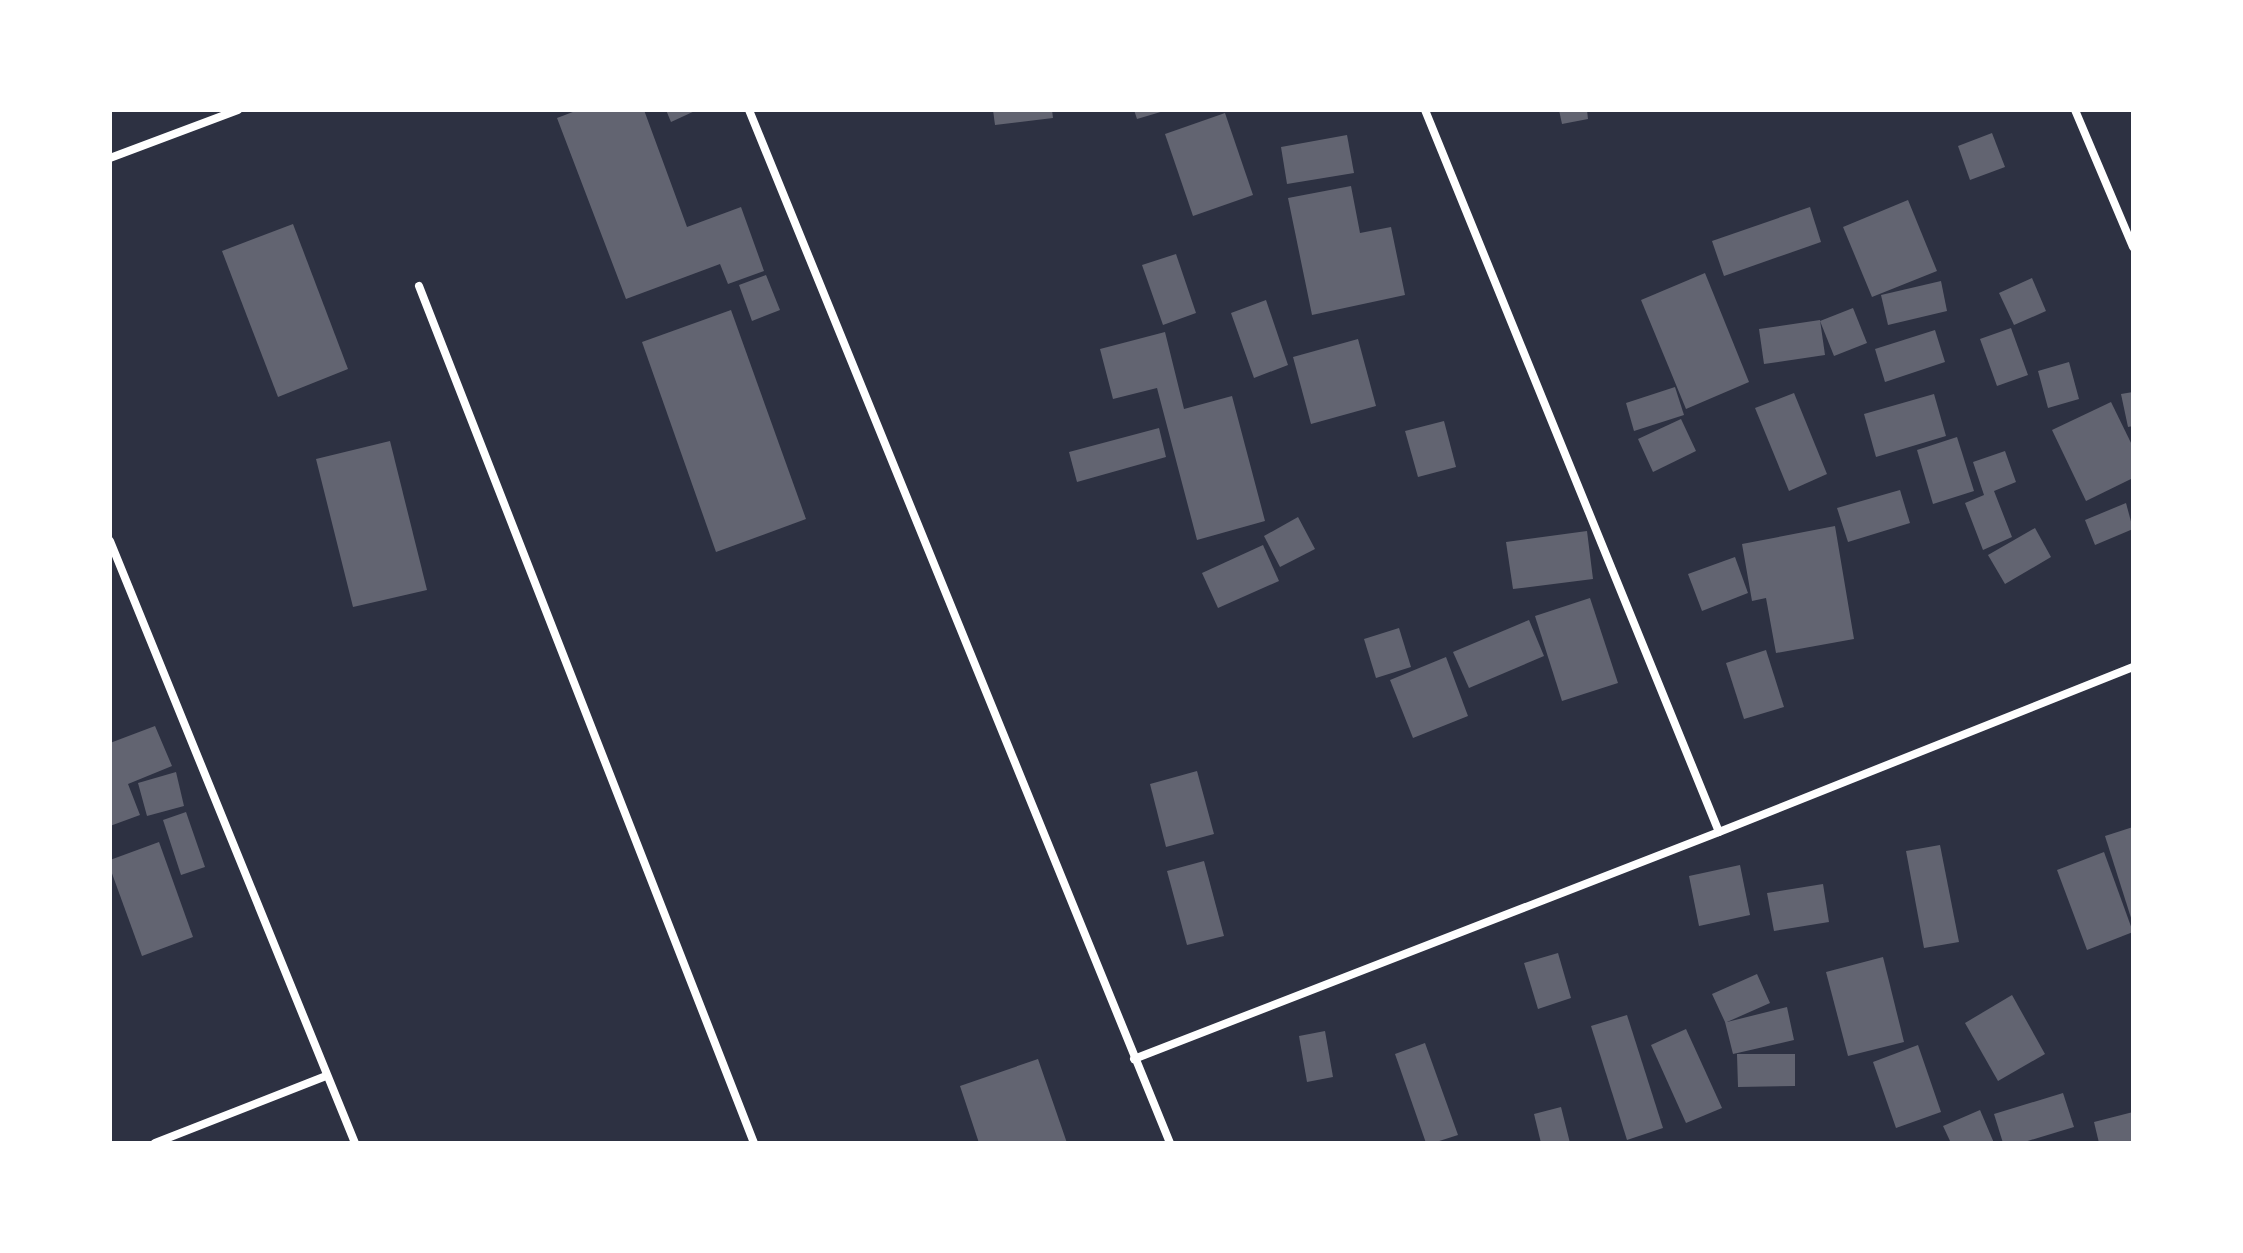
<svg xmlns="http://www.w3.org/2000/svg" width="2243" height="1253" font-family="Karla,sans-serif">
<style>
.building{fill:#626471}
.lines{fill:none;stroke-linecap:round;stroke-linejoin:round}
.minor{stroke:#fff;stroke-width:8}
</style>
<rect width="100%" height="100%" fill="#2d3142"/>
<g class="building">
<path d="M 578,110 L 644,110 L 687,227 L 741,207 L 764,271 L 728,284 L 720,264 L 626,299 L 557,118 Z"/>
<path d="M 666,110 L 697,110 L 671,122 Z"/>
<path d="M 993,110 L 1052,110 L 1053,118 L 995,125 Z"/>
<path d="M 1134,110 L 1164,110 L 1164,111 L 1137,119 Z"/>
<path d="M 1559,110 L 1587,110 L 1588,119 L 1562,124 Z"/>
<path d="M 1225,113 L 1253,195 L 1193,216 L 1165,134 Z"/>
<path d="M 1992,133 L 2005,167 L 1970,180 L 1958,146 Z"/>
<path d="M 1347,135 L 1354,173 L 1287,184 L 1281,147 Z"/>
<path d="M 1351,186 L 1360,233 L 1391,227 L 1405,295 L 1312,315 L 1288,198 Z"/>
<path d="M 1908,200 L 1937,271 L 1872,297 L 1843,227 Z"/>
<path d="M 1810,207 L 1821,242 L 1724,276 L 1712,241 Z"/>
<path d="M 293,224 L 348,369 L 278,397 L 222,251 Z"/>
<path d="M 1176,254 L 1196,313 L 1163,325 L 1142,265 Z"/>
<path d="M 1705,273 L 1749,382 L 1686,409 L 1641,300 Z"/>
<path d="M 766,275 L 780,310 L 752,321 L 739,285 Z"/>
<path d="M 2032,278 L 2046,311 L 2014,325 L 1999,293 Z"/>
<path d="M 1941,281 L 1947,311 L 1888,325 L 1881,295 Z"/>
<path d="M 1266,300 L 1288,365 L 1254,378 L 1231,313 Z"/>
<path d="M 1853,308 L 1867,343 L 1834,356 L 1820,321 Z"/>
<path d="M 731,310 L 806,519 L 716,552 L 642,342 Z"/>
<path d="M 1820,320 L 1825,355 L 1764,364 L 1759,329 Z"/>
<path d="M 2011,328 L 2028,375 L 1997,386 L 1980,339 Z"/>
<path d="M 1935,330 L 1945,362 L 1885,382 L 1875,349 Z"/>
<path d="M 1165,332 L 1184,409 L 1232,396 L 1265,521 L 1197,540 L 1157,388 L 1113,399 L 1100,349 Z"/>
<path d="M 1358,339 L 1376,406 L 1311,424 L 1293,357 Z"/>
<path d="M 2069,362 L 2079,399 L 2048,408 L 2038,371 Z"/>
<path d="M 1675,387 L 1684,415 L 1634,431 L 1626,403 Z"/>
<path d="M 2133,392 L 2133,426 L 2128,427 L 2121,394 Z"/>
<path d="M 1794,393 L 1827,474 L 1789,491 L 1755,408 Z"/>
<path d="M 1934,394 L 1946,436 L 1876,457 L 1864,414 Z"/>
<path d="M 2111,402 L 2133,447 L 2133,478 L 2086,501 L 2052,430 Z"/>
<path d="M 1681,419 L 1696,451 L 1653,472 L 1638,439 Z"/>
<path d="M 1444,421 L 1456,467 L 1418,477 L 1405,431 Z"/>
<path d="M 1159,428 L 1166,457 L 1077,482 L 1069,452 Z"/>
<path d="M 1957,437 L 1974,491 L 1933,504 L 1917,450 Z"/>
<path d="M 390,441 L 427,590 L 353,607 L 316,459 Z"/>
<path d="M 2005,451 L 2016,482 L 1994,491 L 2012,537 L 1983,550 L 1965,503 L 1984,495 L 1973,462 Z"/>
<path d="M 1900,490 L 1910,523 L 1848,542 L 1837,508 Z"/>
<path d="M 2126,503 L 2133,529 L 2095,545 L 2085,520 Z"/>
<path d="M 1298,517 L 1315,549 L 1280,567 L 1264,536 Z"/>
<path d="M 1835,526 L 1854,639 L 1776,653 L 1766,598 L 1752,601 L 1742,544 Z"/>
<path d="M 2035,528 L 2051,557 L 2005,584 L 1988,555 Z"/>
<path d="M 1587,531 L 1593,579 L 1513,589 L 1506,542 Z"/>
<path d="M 1263,545 L 1279,581 L 1218,608 L 1202,573 Z"/>
<path d="M 1735,557 L 1748,593 L 1702,611 L 1688,574 Z"/>
<path d="M 1590,598 L 1618,683 L 1562,701 L 1535,616 Z"/>
<path d="M 1529,620 L 1544,656 L 1469,688 L 1453,652 Z"/>
<path d="M 1399,628 L 1411,667 L 1376,678 L 1364,639 Z"/>
<path d="M 1766,650 L 1784,707 L 1744,719 L 1726,663 Z"/>
<path d="M 1446,657 L 1468,716 L 1413,738 L 1390,680 Z"/>
<path d="M 155,726 L 172,766 L 128,784 L 140,815 L 110,826 L 110,743 Z"/>
<path d="M 1197,771 L 1214,834 L 1166,847 L 1150,784 Z"/>
<path d="M 176,772 L 184,806 L 147,816 L 138,783 Z"/>
<path d="M 186,812 L 205,867 L 181,875 L 163,820 Z"/>
<path d="M 2133,827 L 2133,921 L 2132,921 L 2105,836 Z"/>
<path d="M 159,842 L 193,937 L 142,956 L 110,868 L 110,860 Z"/>
<path d="M 1940,845 L 1959,942 L 1924,948 L 1906,851 Z"/>
<path d="M 2104,852 L 2133,932 L 2087,950 L 2057,870 Z"/>
<path d="M 1204,861 L 1224,936 L 1187,945 L 1167,871 Z"/>
<path d="M 1740,865 L 1750,915 L 1699,926 L 1689,876 Z"/>
<path d="M 1823,884 L 1829,922 L 1774,931 L 1767,893 Z"/>
<path d="M 1558,953 L 1571,998 L 1538,1009 L 1524,963 Z"/>
<path d="M 1883,957 L 1904,1042 L 1848,1056 L 1826,972 Z"/>
<path d="M 1757,974 L 1770,1003 L 1727,1022 L 1787,1007 L 1794,1040 L 1733,1054 L 1725,1022 L 1712,994 Z"/>
<path d="M 2012,995 L 2045,1054 L 1998,1081 L 1965,1023 Z"/>
<path d="M 1627,1015 L 1663,1128 L 1627,1140 L 1591,1026 Z"/>
<path d="M 1686,1029 L 1722,1108 L 1686,1123 L 1651,1045 Z"/>
<path d="M 1325,1031 L 1333,1077 L 1307,1082 L 1299,1036 Z"/>
<path d="M 1425,1043 L 1458,1135 L 1433,1143 L 1426,1143 L 1395,1054 Z"/>
<path d="M 1918,1045 L 1941,1112 L 1896,1128 L 1873,1062 Z"/>
<path d="M 1737,1054 L 1795,1054 L 1795,1086 L 1738,1087 Z"/>
<path d="M 1038,1059 L 1067,1143 L 979,1143 L 960,1086 Z"/>
<path d="M 2063,1093 L 2074,1127 L 2021,1143 L 2003,1143 L 1994,1114 Z"/>
<path d="M 1561,1107 L 1570,1143 L 1541,1143 L 1534,1114 Z"/>
<path d="M 1980,1110 L 1994,1143 L 1951,1143 L 1943,1126 Z"/>
<path d="M 2133,1112 L 2133,1143 L 2099,1143 L 2094,1122 Z"/>
</g>
<g class="lines">
<g class="minor">
<path d="M 749,110 L 1170,1143"/>
<path d="M 1425,110 L 1719,832"/>
<path d="M 2075,110 L 2133,247"/>
<path d="M 110,158 L 238,110"/>
<path d="M 419,286 L 754,1143"/>
<path d="M 110,541 L 355,1143"/>
<path d="M 1134,1059 L 1719,832 L 2133,667"/>
<path d="M 155,1143 L 326,1076"/>
</g>
</g>
<rect width="2243" height="1253" fill="none" stroke="#ffffff" stroke-width="224"/>
</svg>
